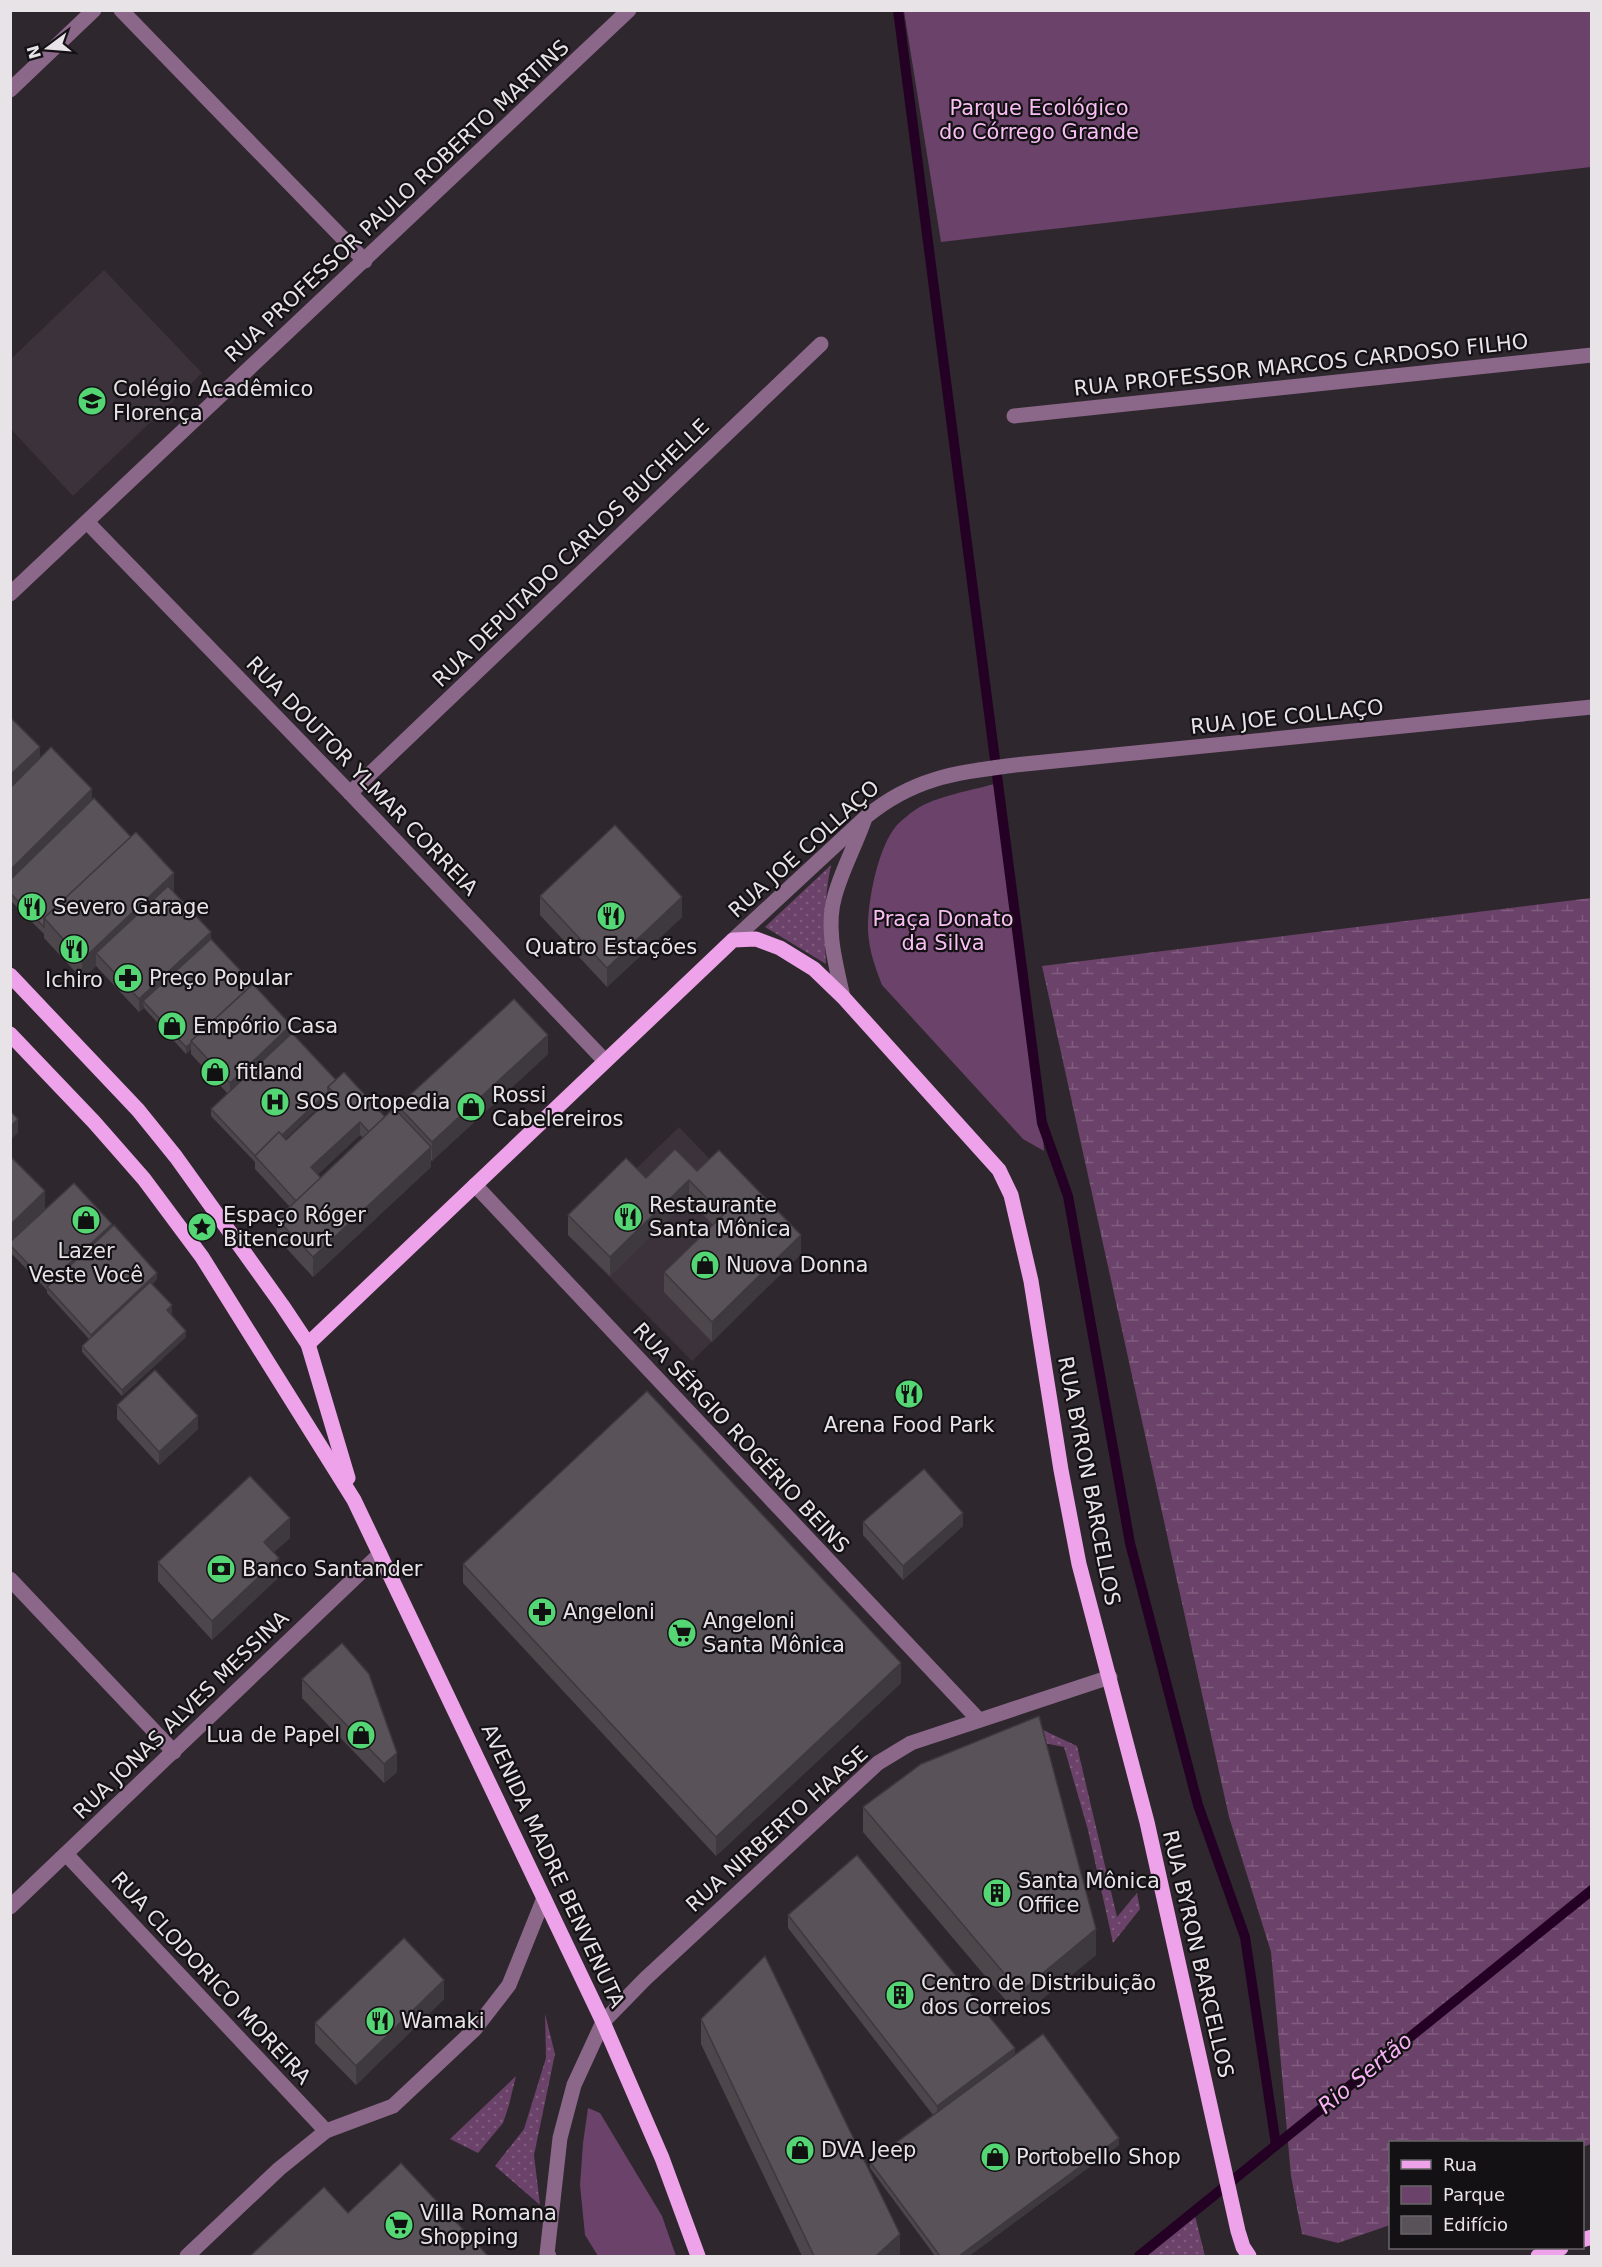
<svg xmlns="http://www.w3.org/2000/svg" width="1602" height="2267" font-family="'DejaVu Sans',sans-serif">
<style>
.built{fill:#3c323c}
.grass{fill:url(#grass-dots)}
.wetland{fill:url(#wetland-marsh)}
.park{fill:#6b4269}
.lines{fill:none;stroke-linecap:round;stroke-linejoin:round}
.stream{stroke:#250025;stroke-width:10}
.minor{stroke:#8b6789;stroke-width:15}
.major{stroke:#eda2e9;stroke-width:15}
.wall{fill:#4d474c;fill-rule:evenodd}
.shaded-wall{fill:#3e393e}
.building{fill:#595258;stroke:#3e393e;stroke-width:1.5}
.labels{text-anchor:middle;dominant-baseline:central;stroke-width:4.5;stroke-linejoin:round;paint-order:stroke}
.park-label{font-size:21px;fill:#f9bff5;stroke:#141114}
.street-label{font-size:21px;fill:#e7e3e7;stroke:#141114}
.poi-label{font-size:21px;fill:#e7e3e7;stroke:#141114;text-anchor:start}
.water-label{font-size:22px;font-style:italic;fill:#f8b1f4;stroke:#141114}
</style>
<defs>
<pattern id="grass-dots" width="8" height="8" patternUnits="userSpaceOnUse" patternTransform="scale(1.5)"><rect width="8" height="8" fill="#6b4269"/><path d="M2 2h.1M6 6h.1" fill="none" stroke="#805d7e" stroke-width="1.8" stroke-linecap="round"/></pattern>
<pattern id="wetland-marsh" width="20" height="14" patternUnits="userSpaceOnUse" patternTransform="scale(1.5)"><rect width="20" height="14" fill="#6b4269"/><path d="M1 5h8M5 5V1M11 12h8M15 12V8" fill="none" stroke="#805d7e"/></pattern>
</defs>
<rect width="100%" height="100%" fill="#2e272d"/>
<g class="built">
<path d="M 104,270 L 202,373 L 73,496 L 11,429 L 11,359 Z"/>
<path d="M 679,1127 L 801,1254 L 692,1361 L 568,1235 Z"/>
</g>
<g class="grass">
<path d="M 831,865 C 824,898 824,931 826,964 L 765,927 Z"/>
<path d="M 1043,1730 L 1077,1746 L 1117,1917 L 1137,1893 L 1140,1909 L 1113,1943 L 1088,1830 L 1064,1747 L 1039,1742 L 919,1772 Z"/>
<path d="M 545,2014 L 555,2054 L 534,2155 L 540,2205 L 495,2166 L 524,2129 L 546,2058 Z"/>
<path d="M 516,2076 L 509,2105 L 503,2123 L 478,2153 L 450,2139 Z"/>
<path d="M 1194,2212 L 1205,2256 L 1140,2256 Z"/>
</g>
<path class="wetland" d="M 1591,898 L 1591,2144 L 1583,2147 L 1582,2142 L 1390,2142 L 1390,2225 L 1338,2243 L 1302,2234 L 1291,2176 L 1271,1952 L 1229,1817 L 1042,966 Z"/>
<g class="park">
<path d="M 904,11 L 1591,11 L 1591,167 L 941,242 Z"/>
<path d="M 998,783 L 1042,1123 L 1044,1151 L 1023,1139 L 882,985 C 875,967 869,950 868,931 C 867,903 878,846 897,825 C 902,820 909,814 915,810 C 935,796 974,790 998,783 Z"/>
<path d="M 588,2108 L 600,2113 L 662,2216 L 676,2256 L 598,2256 L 585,2235 L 580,2185 L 583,2143 Z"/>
</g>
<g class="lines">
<g class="stream">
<path d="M 898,10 L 1042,1123 L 1068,1196 L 1130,1543 L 1198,1805 L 1245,1937 L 1276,2145"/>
<path d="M 1139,2256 L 1592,1890"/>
</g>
<g class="minor">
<path d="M 121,10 L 365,261"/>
<path d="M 10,90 L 94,10"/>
<path d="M 1014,416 L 1592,355"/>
<path d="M 87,522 L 350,793 L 605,1061"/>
<path d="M 10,594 L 629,10"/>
<path d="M 350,793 L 821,344"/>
<path d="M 733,940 L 867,816 C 915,777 956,773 1015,765 L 1592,707"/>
<path d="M 843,997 C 836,965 825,928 835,895 C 842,870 855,846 864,821"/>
<path d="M 475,1185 L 978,1719"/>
<path d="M 10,1579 L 174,1752"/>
<path d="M 66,1854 L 326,2131"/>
<path d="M 10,1907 L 380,1554"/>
<path d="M 187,2256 L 279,2169 L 326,2131 L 393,2106 L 475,2029 L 509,1985 L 544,1898"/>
<path d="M 549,2256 L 547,2254 L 560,2138 L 574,2085 L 603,2022 L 645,1979 L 878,1763 L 911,1743 L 1110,1677"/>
</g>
<g class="major">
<path d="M 10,975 L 138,1110 L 176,1157 L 282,1305 L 308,1344 L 348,1478"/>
<path d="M 10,1034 L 94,1122 L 144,1179 L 202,1257 L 354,1500 L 603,2022 L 662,2158 L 698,2256"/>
<path d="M 308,1344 L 733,940 L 756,939 L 780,948 L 814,969 L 843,997 L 999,1170 L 1011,1195 L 1031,1281 L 1061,1470 L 1079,1564 L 1147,1822 L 1238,2231 L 1243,2247 L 1249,2256"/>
<path d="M 1582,2240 L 1592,2237"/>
<path d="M 1538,2256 L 1561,2248"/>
</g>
</g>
<g class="wall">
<path d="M 10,717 L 40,759 L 92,799 L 174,893 L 211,939 L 291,1034 L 336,1080 L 385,1117 L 398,1112 L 398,1106 L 548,1054 L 432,1161 L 431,1160 L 431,1167 L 313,1277 L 277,1238 L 277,1219 L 290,1207 L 255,1169 L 255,1162 L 211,1116 L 211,1109 L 228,1094 L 191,1054 L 191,1049 L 186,1054 L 144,1008 L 139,1012 L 96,966 L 82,979 L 44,938 L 44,934 L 10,900 ZM 328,1098 L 328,1101 L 286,1140 L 285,1139 ZM 360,1135 L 363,1138 L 321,1178 L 318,1174 Z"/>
<path d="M 540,896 L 682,917 L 607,987 L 540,915 Z"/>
<path d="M 10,1156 L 45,1210 L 112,1227 L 157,1279 L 152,1284 L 172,1312 L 171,1314 L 186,1337 L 122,1396 L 82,1352 L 82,1346 L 89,1339 L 47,1293 L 47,1290 L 10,1252 Z"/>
<path d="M 697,1171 L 801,1254 L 712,1342 L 664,1292 L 664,1272 L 713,1225 L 689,1199 L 610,1276 L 568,1235 L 568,1215 L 646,1178 Z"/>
<path d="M 117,1405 L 198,1429 L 159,1465 L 117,1419 Z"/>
<path d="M 863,1522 L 963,1526 L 903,1580 L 863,1535 Z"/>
<path d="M 290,1538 L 274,1552 L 279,1577 L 212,1640 L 158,1581 L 158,1562 Z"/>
<path d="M 463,1564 L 901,1683 L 716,1856 L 463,1583 Z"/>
<path d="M 302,1679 L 397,1772 L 384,1783 L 302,1698 Z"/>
<path d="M 863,1807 L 1096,1955 L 1020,2017 L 863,1832 Z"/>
<path d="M 788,1915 L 1015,2055 L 1119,2145 L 969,2256 L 935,2256 L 870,2168 L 870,2162 L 933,2115 L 788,1928 Z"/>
<path d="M 444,1999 L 356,2085 L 315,2043 L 315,2023 Z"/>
<path d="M 701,2019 L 900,2256 L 802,2256 L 701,2044 Z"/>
</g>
<g class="shaded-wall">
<path d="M 40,747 L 40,766 L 10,794 L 10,775 Z"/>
<path d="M 92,789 L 92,802 L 10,883 L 10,870 Z"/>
<path d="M 174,873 L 174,893 L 96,953 L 96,966 L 82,979 L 82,960 Z"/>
<path d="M 682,897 L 682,917 L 607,987 L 607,968 Z"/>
<path d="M 211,932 L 211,945 L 143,1001 L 144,1008 L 139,1012 L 139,999 Z"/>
<path d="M 291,1025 L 291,1038 L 230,1096 L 230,1083 Z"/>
<path d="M 548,1035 L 548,1054 L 432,1161 L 432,1142 Z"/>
<path d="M 191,1042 L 191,1049 L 186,1054 L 186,1047 Z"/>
<path d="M 328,1092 L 328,1098 L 260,1162 L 257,1158 Z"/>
<path d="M 18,1119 L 18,1133 L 10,1140 L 10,1127 Z"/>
<path d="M 360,1122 L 360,1135 L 311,1181 L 311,1167 Z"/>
<path d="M 431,1147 L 431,1167 L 313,1277 L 313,1257 Z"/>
<path d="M 689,1180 L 689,1199 L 610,1276 L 610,1257 Z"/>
<path d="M 45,1191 L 45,1210 L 10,1244 L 10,1225 Z"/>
<path d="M 112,1224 L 112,1230 L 47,1287 L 47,1290 L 47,1284 Z"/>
<path d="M 801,1235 L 801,1254 L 712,1342 L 712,1322 Z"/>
<path d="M 157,1273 L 157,1279 L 91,1341 L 91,1335 Z"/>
<path d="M 172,1305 L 172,1312 L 167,1317 L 167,1310 Z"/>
<path d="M 186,1331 L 186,1337 L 122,1396 L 122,1390 Z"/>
<path d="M 198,1416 L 198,1429 L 159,1465 L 159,1452 Z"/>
<path d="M 963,1513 L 963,1526 L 903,1580 L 903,1566 Z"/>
<path d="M 290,1518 L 290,1538 L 264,1561 L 264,1542 Z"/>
<path d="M 279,1558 L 279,1577 L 212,1640 L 212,1621 Z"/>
<path d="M 901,1663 L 901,1683 L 716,1856 L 716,1837 Z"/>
<path d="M 397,1753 L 397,1772 L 384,1783 L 384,1764 Z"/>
<path d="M 1096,1929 L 1096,1955 L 1020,2017 L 1020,1992 Z"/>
<path d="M 444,1980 L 444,1999 L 356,2085 L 356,2066 Z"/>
<path d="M 1015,2048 L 1015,2062 L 937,2119 L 937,2106 Z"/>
<path d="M 1119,2138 L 1119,2145 L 969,2256 L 959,2256 Z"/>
<path d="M 900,2234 L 900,2256 L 876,2256 Z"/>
</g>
<g class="building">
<path d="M 10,717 L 40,747 L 10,775 Z"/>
<path d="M 51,747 L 92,789 L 10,870 L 10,788 Z"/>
<path d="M 94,798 L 131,837 L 44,918 L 44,927 L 10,893 L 10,880 Z"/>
<path d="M 615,825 L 682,897 L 607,968 L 540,896 Z"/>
<path d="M 136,832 L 174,873 L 82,960 L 44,918 Z"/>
<path d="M 168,886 L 211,932 L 139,999 L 96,953 Z"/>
<path d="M 211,939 L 253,984 L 191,1041 L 192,1042 L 186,1047 L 143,1001 Z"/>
<path d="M 253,984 L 291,1025 L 230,1083 L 191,1041 Z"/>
<path d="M 514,999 L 548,1035 L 432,1142 L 398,1106 Z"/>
<path d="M 292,1033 L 336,1080 L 328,1087 L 328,1092 L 282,1135 L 279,1132 L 255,1156 L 257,1158 L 211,1109 Z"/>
<path d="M 344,1072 L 385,1117 L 369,1132 L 360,1122 L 311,1167 L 321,1178 L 296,1201 L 255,1156 L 279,1132 L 286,1140 L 335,1094 L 328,1087 Z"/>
<path d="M 394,1108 L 431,1147 L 313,1257 L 277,1219 Z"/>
<path d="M 10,1111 L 18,1119 L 10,1127 Z"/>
<path d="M 675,1149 L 697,1171 L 719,1150 L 801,1235 L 712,1322 L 664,1272 L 723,1215 L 689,1180 L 610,1257 L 568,1215 L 626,1158 L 646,1178 Z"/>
<path d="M 10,1156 L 45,1191 L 10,1225 Z"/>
<path d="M 74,1183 L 112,1224 L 47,1284 L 10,1245 L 10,1242 Z"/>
<path d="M 114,1225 L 157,1273 L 91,1335 L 47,1287 Z"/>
<path d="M 150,1282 L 172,1305 L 167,1310 L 186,1331 L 122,1390 L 82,1346 Z"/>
<path d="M 155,1370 L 198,1416 L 159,1452 L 117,1405 Z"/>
<path d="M 647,1391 L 901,1663 L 716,1837 L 463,1564 Z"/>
<path d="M 924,1469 L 963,1513 L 903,1566 L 863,1522 Z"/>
<path d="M 250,1476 L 290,1518 L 264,1542 L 279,1558 L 212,1621 L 158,1562 Z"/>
<path d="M 342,1643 L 369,1674 L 397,1753 L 384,1764 L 302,1679 Z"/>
<path d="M 1039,1716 L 1096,1929 L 1020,1992 L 863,1807 L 921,1764 Z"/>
<path d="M 857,1855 L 1015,2048 L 937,2106 L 788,1915 Z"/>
<path d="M 404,1938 L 444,1980 L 356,2066 L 315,2023 Z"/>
<path d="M 765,1956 L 900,2234 L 876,2256 L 814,2256 L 701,2019 Z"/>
<path d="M 1043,2034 L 1119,2138 L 959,2256 L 940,2256 L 870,2162 Z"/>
<path d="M 401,2163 L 488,2256 L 250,2256 L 324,2187 L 348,2213 Z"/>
</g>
<defs>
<g id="school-disc" transform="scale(1.5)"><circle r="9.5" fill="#53d673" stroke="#141114"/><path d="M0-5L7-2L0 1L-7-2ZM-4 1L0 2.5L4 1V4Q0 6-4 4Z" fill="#111"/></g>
<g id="restaurant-disc" transform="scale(1.5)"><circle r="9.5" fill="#53d673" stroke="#141114"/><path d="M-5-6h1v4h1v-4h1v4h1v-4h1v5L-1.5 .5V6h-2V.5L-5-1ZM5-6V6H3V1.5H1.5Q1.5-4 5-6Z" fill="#111"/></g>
<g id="pharmacy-disc" transform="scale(1.5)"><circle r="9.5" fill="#53d673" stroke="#141114"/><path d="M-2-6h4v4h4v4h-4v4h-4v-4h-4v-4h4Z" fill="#111"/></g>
<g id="shop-disc" transform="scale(1.5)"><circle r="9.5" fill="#53d673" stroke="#141114"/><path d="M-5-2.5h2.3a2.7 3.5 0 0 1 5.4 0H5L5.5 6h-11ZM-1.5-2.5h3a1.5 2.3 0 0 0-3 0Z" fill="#111"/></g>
<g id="hospital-disc" transform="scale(1.5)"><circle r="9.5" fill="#53d673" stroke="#141114"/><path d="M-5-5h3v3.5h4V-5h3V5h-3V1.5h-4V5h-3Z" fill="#111"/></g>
<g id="sight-disc" transform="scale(1.5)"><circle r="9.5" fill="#53d673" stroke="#141114"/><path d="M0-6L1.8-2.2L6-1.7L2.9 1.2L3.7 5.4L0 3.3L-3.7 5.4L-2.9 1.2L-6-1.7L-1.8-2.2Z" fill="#111"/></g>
<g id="bank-disc" transform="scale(1.5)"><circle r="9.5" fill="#53d673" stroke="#141114"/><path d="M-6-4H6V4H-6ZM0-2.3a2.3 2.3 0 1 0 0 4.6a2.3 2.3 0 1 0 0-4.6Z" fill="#111"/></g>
<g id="supermarket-disc" transform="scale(1.5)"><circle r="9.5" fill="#53d673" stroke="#141114"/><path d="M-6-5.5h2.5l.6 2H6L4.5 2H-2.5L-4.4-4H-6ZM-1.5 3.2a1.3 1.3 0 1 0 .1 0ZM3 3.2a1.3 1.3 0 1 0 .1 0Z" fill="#111"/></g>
<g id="building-disc" transform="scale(1.5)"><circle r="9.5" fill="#53d673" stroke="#141114"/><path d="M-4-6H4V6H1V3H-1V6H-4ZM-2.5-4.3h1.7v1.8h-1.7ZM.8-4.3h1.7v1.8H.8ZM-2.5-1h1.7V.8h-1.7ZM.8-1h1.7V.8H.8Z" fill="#111"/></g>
</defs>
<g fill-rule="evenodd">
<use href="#school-disc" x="92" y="401"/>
<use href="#restaurant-disc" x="32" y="907"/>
<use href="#restaurant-disc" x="611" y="916"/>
<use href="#restaurant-disc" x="74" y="949"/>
<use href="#pharmacy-disc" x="128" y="978"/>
<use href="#shop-disc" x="172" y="1026"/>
<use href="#shop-disc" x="215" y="1072"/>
<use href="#hospital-disc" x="275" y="1102"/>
<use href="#shop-disc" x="471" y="1107"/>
<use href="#restaurant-disc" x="628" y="1217"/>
<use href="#shop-disc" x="86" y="1220"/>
<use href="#sight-disc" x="202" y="1227"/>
<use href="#shop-disc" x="705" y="1265"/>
<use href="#restaurant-disc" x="909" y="1394"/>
<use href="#bank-disc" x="221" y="1569"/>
<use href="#pharmacy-disc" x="542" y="1612"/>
<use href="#supermarket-disc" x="682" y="1633"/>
<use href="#shop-disc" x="361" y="1735"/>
<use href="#building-disc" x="997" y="1893"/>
<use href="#building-disc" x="900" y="1995"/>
<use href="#restaurant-disc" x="380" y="2021"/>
<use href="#shop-disc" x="800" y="2150"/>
<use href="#shop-disc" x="995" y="2157"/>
<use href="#supermarket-disc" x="399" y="2225"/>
</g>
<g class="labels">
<g class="park-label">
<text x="1039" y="108">Parque Ecológico<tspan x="1039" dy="24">do Córrego Grande</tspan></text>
<text x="943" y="919">Praça Donato<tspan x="943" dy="24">da Silva</tspan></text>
</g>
<g class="street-label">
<text transform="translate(397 201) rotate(-43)">RUA PROFESSOR PAULO ROBERTO MARTINS</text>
<text transform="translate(1301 365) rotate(-6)">RUA PROFESSOR MARCOS CARDOSO FILHO</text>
<text transform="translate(571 553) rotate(-44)">RUA DEPUTADO CARLOS BUCHELLE</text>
<text transform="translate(1287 717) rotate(-6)">RUA JOE COLLAÇO</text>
<text transform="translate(362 776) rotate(46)">RUA DOUTOR YLMAR CORREIA</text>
<text transform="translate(804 849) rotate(-42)">RUA JOE COLLAÇO</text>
<text transform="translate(741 1438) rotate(47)">RUA SÉRGIO ROGÉRIO BEINS</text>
<text transform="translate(1089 1481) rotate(79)">RUA BYRON BARCELLOS</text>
<text transform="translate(181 1715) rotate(-44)">RUA JONAS ALVES MESSINA</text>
<text transform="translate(777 1829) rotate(-42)">RUA NIRBERTO HAASE</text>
<text transform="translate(553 1866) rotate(65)">AVENIDA MADRE BENVENUTA</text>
<text transform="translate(1198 1954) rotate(77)">RUA BYRON BARCELLOS</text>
<text transform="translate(211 1978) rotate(47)">RUA CLODORICO MOREIRA</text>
</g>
<g class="poi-label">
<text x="113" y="389">Colégio Acadêmico<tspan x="113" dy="24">Florença</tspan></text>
<text x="53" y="907">Severo Garage</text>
<text x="611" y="947" text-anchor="middle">Quatro Estações</text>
<text x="149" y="978">Preço Popular</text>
<text x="74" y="980" text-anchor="middle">Ichiro</text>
<text x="193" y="1026">Empório Casa</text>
<text x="236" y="1072">fitland</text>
<text x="492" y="1095">Rossi<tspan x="492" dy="24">Cabelereiros</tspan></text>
<text x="296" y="1102">SOS Ortopedia</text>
<text x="649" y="1205">Restaurante<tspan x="649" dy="24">Santa Mônica</tspan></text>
<text x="223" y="1215">Espaço Róger<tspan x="223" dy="24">Bitencourt</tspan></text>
<text x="86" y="1251" text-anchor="middle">Lazer<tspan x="86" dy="24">Veste Você</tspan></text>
<text x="726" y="1265">Nuova Donna</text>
<text x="909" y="1425" text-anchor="middle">Arena Food Park</text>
<text x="242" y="1569">Banco Santander</text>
<text x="563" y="1612">Angeloni</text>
<text x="703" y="1621">Angeloni<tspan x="703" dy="24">Santa Mônica</tspan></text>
<text x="340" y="1735" text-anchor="end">Lua de Papel</text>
<text x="1018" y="1881">Santa Mônica<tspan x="1018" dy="24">Office</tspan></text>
<text x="921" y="1983">Centro de Distribuição<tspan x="921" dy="24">dos Correios</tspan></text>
<text x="401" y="2021">Wamaki</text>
<text x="821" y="2150">DVA Jeep</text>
<text x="1016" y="2157">Portobello Shop</text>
<text x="420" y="2213">Villa Romana<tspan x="420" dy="24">Shopping</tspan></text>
</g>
<g class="water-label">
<text transform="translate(1365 2073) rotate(-39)">Rio Sertão</text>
</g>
</g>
<rect width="1602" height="2267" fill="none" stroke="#e7e3e7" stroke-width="24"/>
<rect x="1389" y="2141" width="195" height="108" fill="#141114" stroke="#686568" stroke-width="1.5"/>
<rect x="1401" y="2160" width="30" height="9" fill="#eda2e9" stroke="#686568" stroke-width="1.5"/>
<text x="1443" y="2171" font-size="18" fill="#e7e3e7">Rua</text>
<rect x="1401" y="2186" width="30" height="18" fill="#6b4269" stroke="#686568" stroke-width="1.5"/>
<text x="1443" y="2201" font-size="18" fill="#e7e3e7">Parque</text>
<rect x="1401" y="2216" width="30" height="18" fill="#595258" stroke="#686568" stroke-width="1.5"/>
<text x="1443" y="2231" font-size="18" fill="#e7e3e7">Edifício</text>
<g transform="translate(48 48) rotate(254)" stroke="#141114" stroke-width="4.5" paint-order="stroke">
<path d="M0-4.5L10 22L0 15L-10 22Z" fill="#e7e3e7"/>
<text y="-9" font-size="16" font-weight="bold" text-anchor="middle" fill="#e7e3e7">N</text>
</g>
</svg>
